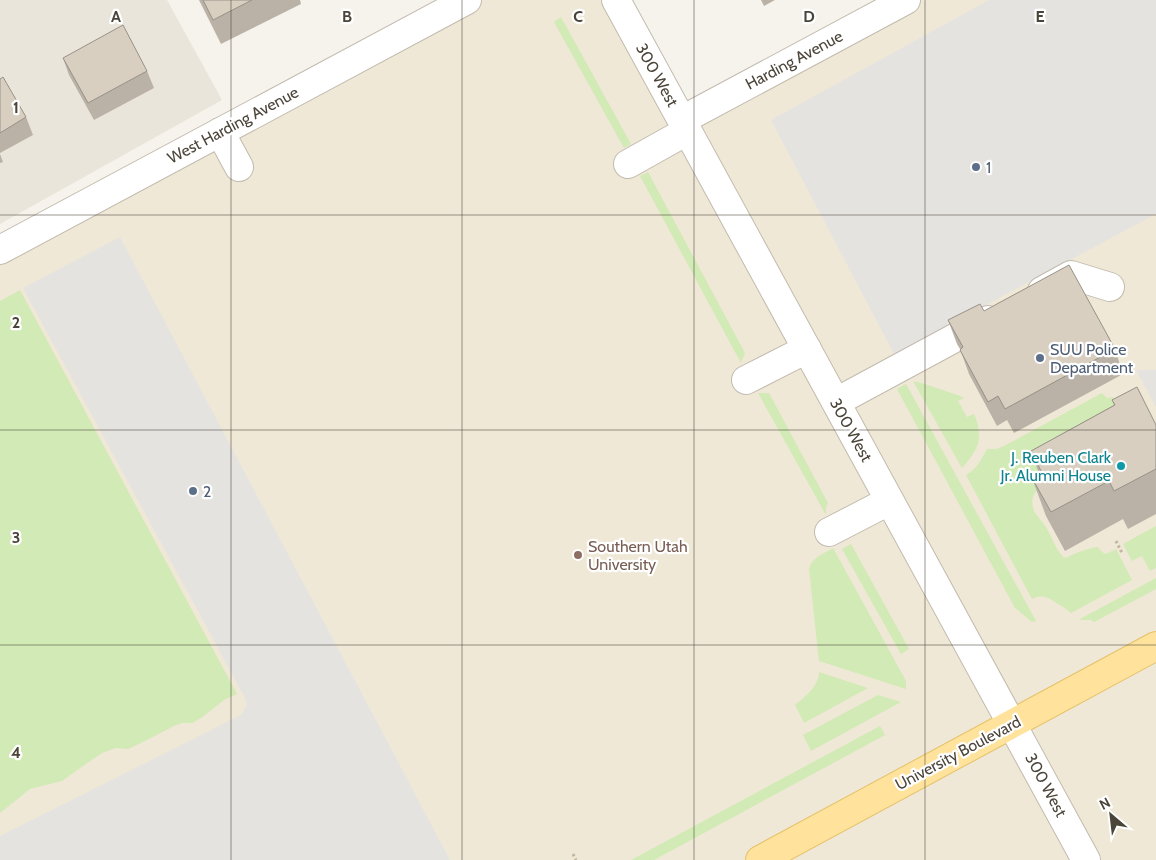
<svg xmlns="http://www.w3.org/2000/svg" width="1156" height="860" font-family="Cabin,sans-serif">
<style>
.residential{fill:#eae5da}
.education{fill:#efe8d6}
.green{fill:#d2eab5}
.parking{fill:#e5e3e0}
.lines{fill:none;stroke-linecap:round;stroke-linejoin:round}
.minor-casing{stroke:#c2bbae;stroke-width:30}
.major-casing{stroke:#e6c16a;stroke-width:30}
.path{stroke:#c4b79f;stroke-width:3;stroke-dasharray:2.5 2.5;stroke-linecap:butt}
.minor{stroke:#fff;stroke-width:28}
.major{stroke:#ffe39c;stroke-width:28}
.wall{fill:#bab2a6}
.building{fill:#d8cfc1;stroke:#979187}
.grid{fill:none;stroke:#4b4439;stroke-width:1;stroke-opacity:0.55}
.service-dot{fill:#5c6f8a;stroke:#fff;stroke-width:2}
.culture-dot{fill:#0f9aa8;stroke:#fff;stroke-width:2}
.education-dot{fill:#8d6e63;stroke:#fff;stroke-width:2}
.labels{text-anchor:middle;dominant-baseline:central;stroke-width:4.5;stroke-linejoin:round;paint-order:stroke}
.street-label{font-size:16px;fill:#4b4439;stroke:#fff}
.service-label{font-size:16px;fill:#4e5e75;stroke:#fff;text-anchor:start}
.culture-label{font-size:16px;fill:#0d838f;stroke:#fff;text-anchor:end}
.education-label{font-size:16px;fill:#785e54;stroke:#fff;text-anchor:start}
.grid-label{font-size:16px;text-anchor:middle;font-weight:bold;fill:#4b4439;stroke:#fff;stroke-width:4.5;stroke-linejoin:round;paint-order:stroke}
</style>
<rect width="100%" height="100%" fill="#f6f3ec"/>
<path class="residential" d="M 0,0 L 167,0 L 222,100 L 0,224 Z"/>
<path class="education" d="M 467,0 L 616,0 L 682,120 L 906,0 L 1156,0 L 1156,860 L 0,860 L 0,250 Z"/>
<g class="green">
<path d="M 561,17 L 631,144 L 624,148 L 554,22 Z"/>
<path d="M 648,172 L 745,353 L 741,363 L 640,176 Z"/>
<path d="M 20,290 L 237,694 L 224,700 L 201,718 L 192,723 L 182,723 L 174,726 L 139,744 L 128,749 L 116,748 L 102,753 L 80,768 L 62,781 L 30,789 L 0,813 L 0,301 Z"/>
<path d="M 913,381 L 925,384 L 960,396 L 964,398 L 958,401 L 967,417 L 974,414 C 984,438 979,449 962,468 Z"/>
<path d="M 906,384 L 1036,621 L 1032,622 L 1015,608 L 897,389 Z"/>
<path d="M 758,393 L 769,393 L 828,503 L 826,507 L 826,515 Z"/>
<path d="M 1102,393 L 1107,398 L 1113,397 L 1129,429 L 1038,489 C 1033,494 1031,500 1033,507 C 1034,514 1039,517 1043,523 C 1051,533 1054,547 1063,557 L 1066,558 C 1072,554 1092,547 1098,547 L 1102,552 L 1106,554 L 1116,549 L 1132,580 L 1071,613 C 1067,609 1050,598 1045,597 C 1040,596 1036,597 1032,599 L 966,475 C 977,469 981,460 987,449 L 996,449 L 1004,446 Z"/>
<path d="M 1156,526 L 1156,568 L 1150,571 L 1142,556 L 1132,561 L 1123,544 Z"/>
<path d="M 851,544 L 909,649 L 901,654 L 842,549 Z"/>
<path d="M 833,548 L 906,681 L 906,689 L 819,661 L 809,569 C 811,558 823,554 833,548 Z"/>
<path d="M 1156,578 L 1156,589 L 1094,622 L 1091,620 L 1081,620 L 1080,619 Z"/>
<path d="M 819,672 L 868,688 L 804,723 L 795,705 C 805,697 819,686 819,672 Z"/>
<path d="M 878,695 L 901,702 L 811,751 L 803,735 Z"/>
<path d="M 880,726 L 885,735 L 654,860 L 631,860 Z"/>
</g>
<g class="parking">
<path d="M 989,0 L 1156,0 L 1156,214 L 894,354 L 771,120 Z"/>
<path d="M 120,237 L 450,860 L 0,860 L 0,836 L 241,715 L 247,704 L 245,698 L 23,288 Z"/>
<path d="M 1136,370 L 1156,370 L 1156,407 Z"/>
</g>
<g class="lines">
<g class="minor-casing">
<g id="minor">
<path d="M 616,0 L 1086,860"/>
<path d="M 682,120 L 906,0"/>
<path d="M 220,132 L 239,167"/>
<path d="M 628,164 L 687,131"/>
<path d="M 0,250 L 467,0"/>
<path d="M 1042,291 L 1071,275 L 1110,287"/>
<path d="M 746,380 L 807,349"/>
<path d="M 836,402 L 988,320"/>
<path d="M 829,532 L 889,501"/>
</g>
</g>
<g class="major-casing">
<path id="major" d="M 760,860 L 1156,646"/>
</g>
<g class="path">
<path d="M 1116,541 L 1122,553"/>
<path d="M 573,854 L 576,860"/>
</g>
<use href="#minor" class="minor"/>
<use href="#major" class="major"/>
</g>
<g class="wall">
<path d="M 199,0 L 300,0 L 301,4 L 221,44 Z"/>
<path d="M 761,0 L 775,0 L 764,6 Z"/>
<path d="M 63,58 L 147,71 L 154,88 L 94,120 L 69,75 Z"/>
<path d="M 0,79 L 26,117 L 33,135 L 0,153 Z"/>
<path d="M 0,154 L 3,162 L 0,163 Z"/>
<path d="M 984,311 L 1115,349 L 1123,374 L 1014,433 L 1007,420 L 997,426 L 969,374 L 960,349 L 957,344 L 948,320 Z"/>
<path d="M 1112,400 L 1156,425 L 1156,514 L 1128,529 L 1123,519 L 1065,551 L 1046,516 L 1032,478 L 1039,474 L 1031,451 L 1114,405 Z"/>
</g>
<g class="building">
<path d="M 203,0 L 252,0 L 213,20 Z"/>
<path d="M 123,25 L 147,71 L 88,103 L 63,58 Z"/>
<path d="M 3,77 L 26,117 L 0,133 L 0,79 Z"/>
<path d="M 1069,265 L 1115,349 L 1005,409 L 998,396 L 988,402 L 960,350 L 963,347 L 948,320 L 980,304 L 984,311 Z"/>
<path d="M 1137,387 L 1156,425 L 1156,469 L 1114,491 L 1109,481 L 1051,512 L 1032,478 L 1042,473 L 1031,451 L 1115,405 L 1112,400 Z"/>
</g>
<path class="grid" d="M 231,0 L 231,860M 462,0 L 462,860M 694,0 L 694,860M 925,0 L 925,860M 0,215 L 1156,215M 0,430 L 1156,430M 0,645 L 1156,645"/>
<g class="service-dot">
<circle cx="976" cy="167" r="5"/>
<circle cx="1040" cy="358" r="5"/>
<circle cx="193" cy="491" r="5"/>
</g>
<circle class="culture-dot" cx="1121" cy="466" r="5"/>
<circle class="education-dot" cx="578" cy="555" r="5"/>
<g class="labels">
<g class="street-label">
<text transform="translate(794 60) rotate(-28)">Harding Avenue</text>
<text transform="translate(657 75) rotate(61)">300 West</text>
<text transform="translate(233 125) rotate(-28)">West Harding Avenue</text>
<text transform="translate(851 430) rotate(61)">300 West</text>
<text transform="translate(958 753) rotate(-28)">University Boulevard</text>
<text transform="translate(1046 785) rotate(62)">300 West</text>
</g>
<g class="service-label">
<text x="986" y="167">1</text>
<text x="1050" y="349">SUU Police<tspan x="1050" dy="18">Department</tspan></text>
<text x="203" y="491">2</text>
</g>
<g class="culture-label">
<text x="1111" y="457">J. Reuben Clark<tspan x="1111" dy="18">Jr. Alumni House</tspan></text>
</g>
<g class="education-label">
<text x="588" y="546">Southern Utah<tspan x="588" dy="18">University</tspan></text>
</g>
</g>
<g class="grid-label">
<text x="116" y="22">A</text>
<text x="347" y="22">B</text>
<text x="578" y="22">C</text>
<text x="809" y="22">D</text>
<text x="1040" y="22">E</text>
<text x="16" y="113">1</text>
<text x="16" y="328">2</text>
<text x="16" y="543">3</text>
<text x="16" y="758">4</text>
</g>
<g transform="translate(1111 815) rotate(332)" stroke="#ffffff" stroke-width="4" paint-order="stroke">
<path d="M0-4L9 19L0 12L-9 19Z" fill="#4b4439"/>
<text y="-8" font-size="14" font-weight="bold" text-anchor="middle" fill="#4b4439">N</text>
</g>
</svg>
